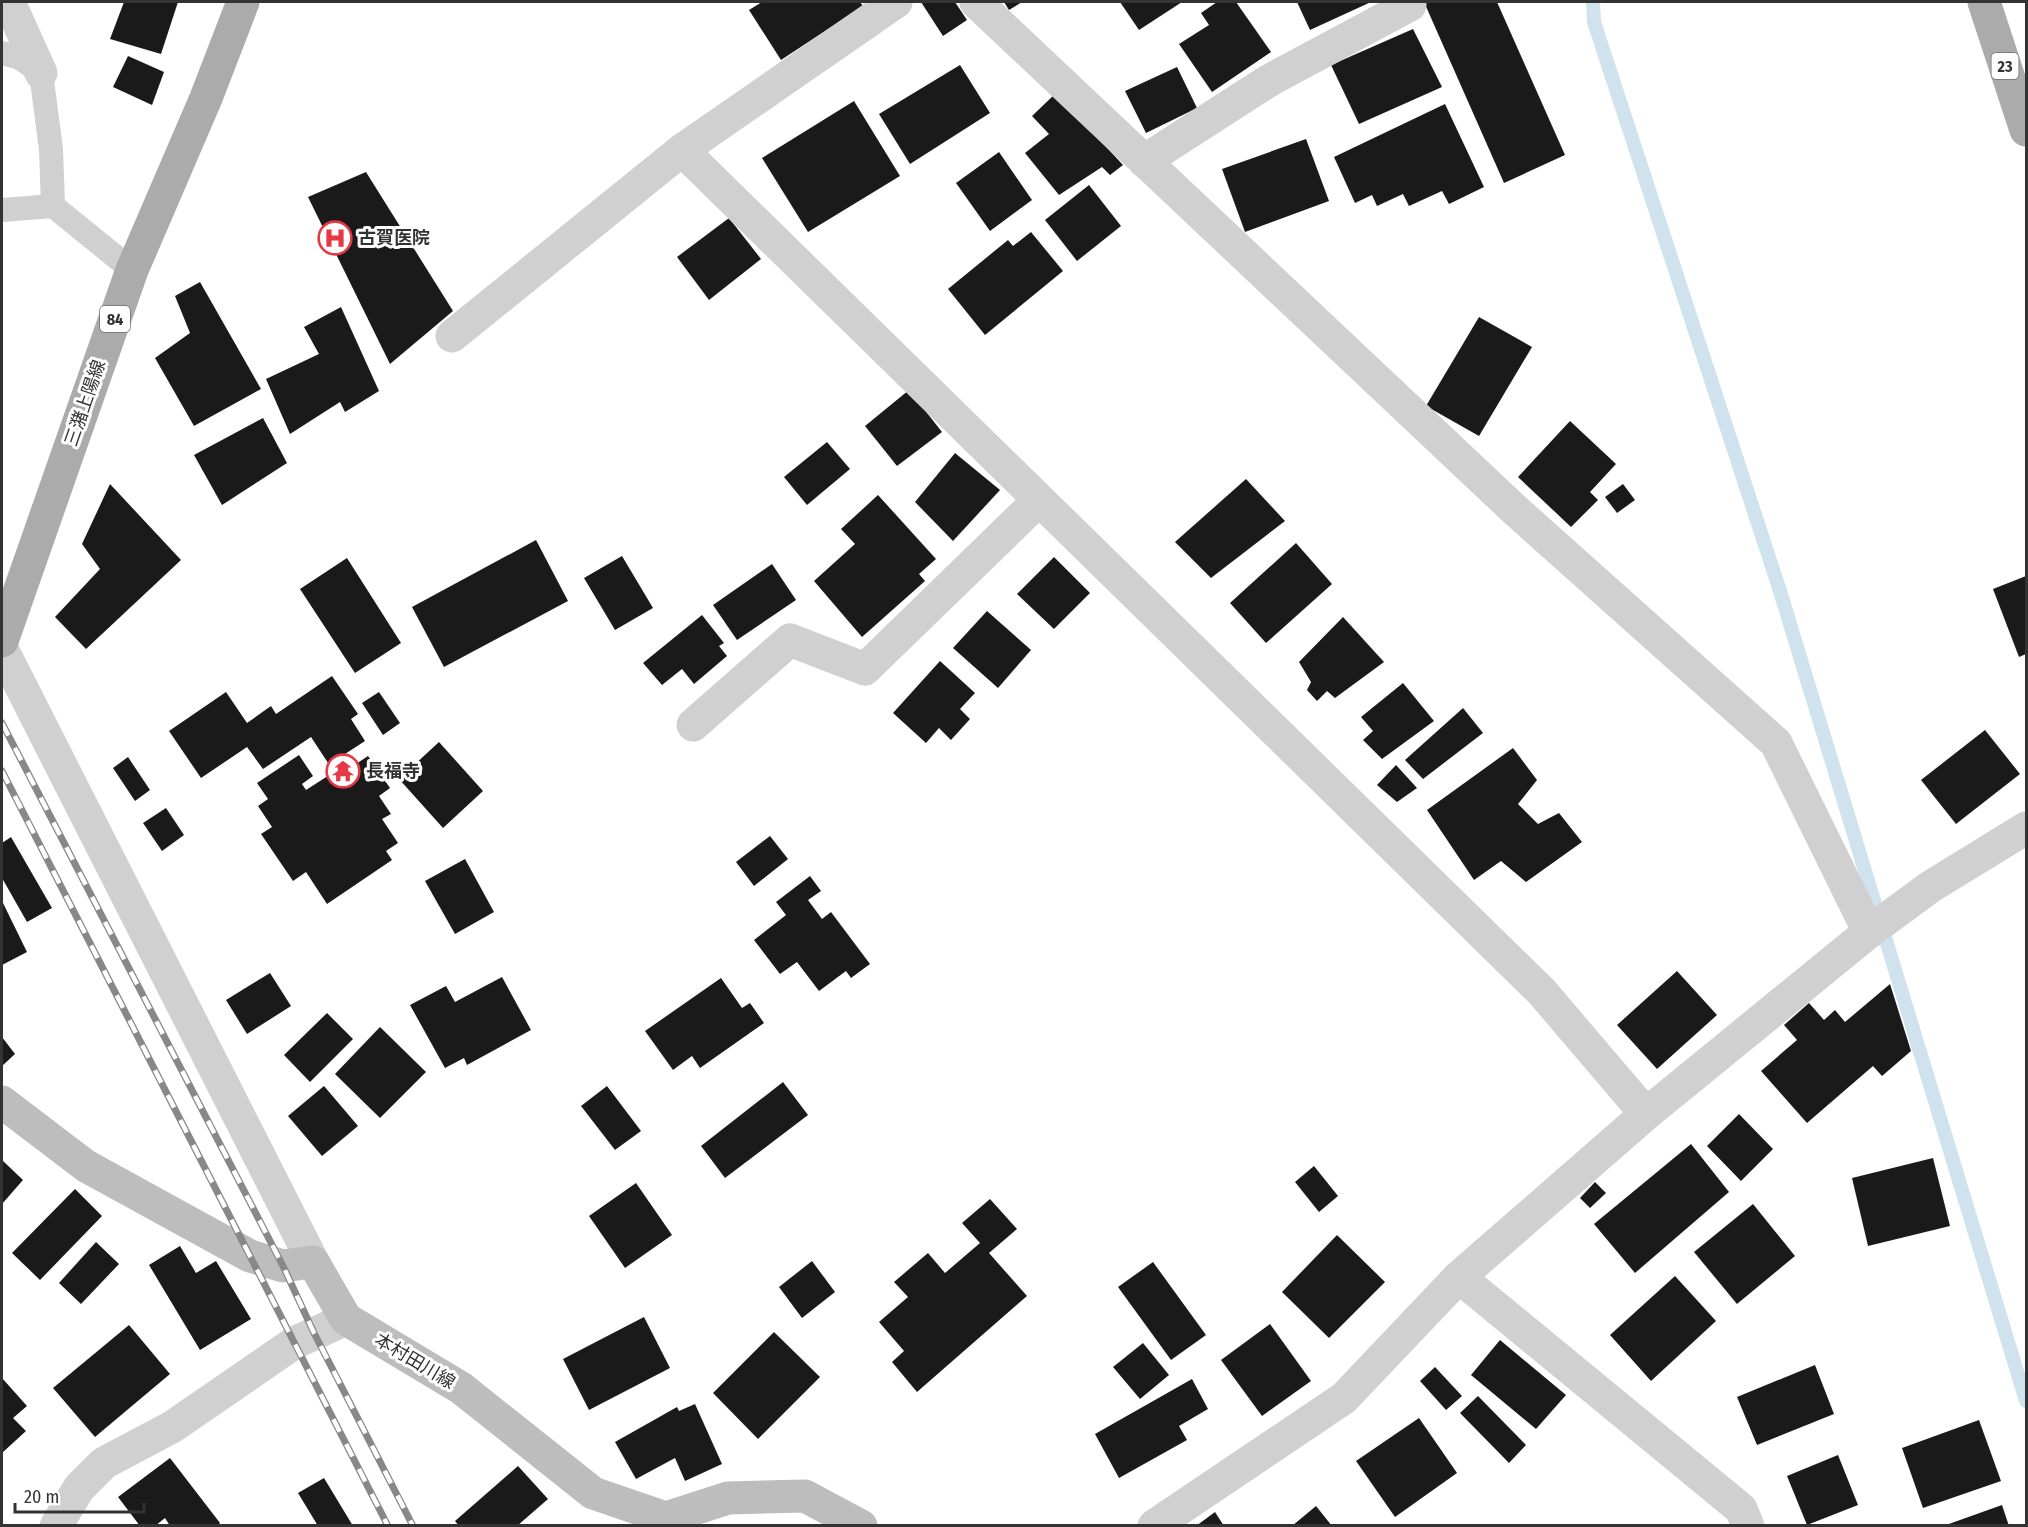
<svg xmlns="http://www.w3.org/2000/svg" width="2028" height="1527" font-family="'Fira Sans Condensed','Noto Sans JP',sans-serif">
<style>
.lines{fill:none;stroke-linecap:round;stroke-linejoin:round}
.stream{stroke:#cfe2ee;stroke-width:14}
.building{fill:#1a1a1a}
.service{stroke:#d0d0d0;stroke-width:24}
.minor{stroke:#d0d0d0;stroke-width:33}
.secondary{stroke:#bdbdbd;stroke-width:33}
.primary{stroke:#ababab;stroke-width:33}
.rail-casing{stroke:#888;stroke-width:7}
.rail{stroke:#fff;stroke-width:4.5;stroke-dasharray:14;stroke-linecap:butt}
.labels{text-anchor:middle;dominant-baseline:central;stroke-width:6;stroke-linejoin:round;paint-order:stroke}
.shield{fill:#fff;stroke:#707070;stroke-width:1.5}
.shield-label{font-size:16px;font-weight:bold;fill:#333}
.poi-label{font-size:18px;font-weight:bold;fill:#333;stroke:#fff;text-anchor:start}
.street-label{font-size:18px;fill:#333;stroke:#fff}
</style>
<rect width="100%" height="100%" fill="#fff"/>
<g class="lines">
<path class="stream" d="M 1593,2 L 1594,22 L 1780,591 L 2026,1401"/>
</g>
<g class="building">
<path d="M 124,2 L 178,2 L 161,54 L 110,39 Z"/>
<path d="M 762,2 L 860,2 L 863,6 L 781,60 L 749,10 Z"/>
<path d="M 921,2 L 955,2 L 967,20 L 943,36 Z"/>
<path d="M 1004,2 L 1022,2 L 1009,10 Z"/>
<path d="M 1120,2 L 1182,2 L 1139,30 Z"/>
<path d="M 1217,2 L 1236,2 L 1271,52 L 1212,92 L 1179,44 L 1209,25 L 1201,13 Z"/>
<path d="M 1297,2 L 1371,2 L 1310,30 Z"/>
<path d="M 1424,2 L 1497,2 L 1565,155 L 1504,183 Z"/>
<path d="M 1413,29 L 1442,87 L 1359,124 L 1331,65 Z"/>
<path d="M 128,56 L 164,72 L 152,105 L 113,87 Z"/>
<path d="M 960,65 L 990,113 L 910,164 L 879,114 Z"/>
<path d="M 1177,67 L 1197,108 L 1146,133 L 1125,91 Z"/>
<path d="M 1056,93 L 1123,165 L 1110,175 L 1102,167 L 1059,195 L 1025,153 L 1049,134 L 1032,116 Z"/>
<path d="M 854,101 L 900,176 L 808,232 L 762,158 Z"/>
<path d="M 1445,104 L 1484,187 L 1449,204 L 1442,191 L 1409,206 L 1403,194 L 1377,206 L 1372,195 L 1355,203 L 1334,157 Z"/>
<path d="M 1306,139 L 1329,201 L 1245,232 L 1222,169 Z"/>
<path d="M 999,152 L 1032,200 L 990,231 L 956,183 Z"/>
<path d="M 366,172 L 453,311 L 390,364 L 308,197 Z"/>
<path d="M 1089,185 L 1121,226 L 1077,261 L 1045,220 Z"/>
<path d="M 729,218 L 761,259 L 709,300 L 677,257 Z"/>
<path d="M 1031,232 L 1063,271 L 985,335 L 948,289 L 1008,240 L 1013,246 Z"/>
<path d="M 200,282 L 261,389 L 194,426 L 155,358 L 190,333 L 175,296 Z"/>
<path d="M 341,307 L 379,391 L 345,412 L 340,402 L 290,434 L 266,379 L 319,354 L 304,327 Z"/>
<path d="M 1479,317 L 1532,347 L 1479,436 L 1426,406 Z"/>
<path d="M 909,390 L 942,432 L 897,466 L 865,426 Z"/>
<path d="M 263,418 L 287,463 L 222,505 L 194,455 Z"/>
<path d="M 1570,421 L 1616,464 L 1590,492 L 1598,500 L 1571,527 L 1518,477 Z"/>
<path d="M 827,442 L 850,469 L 807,505 L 784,477 Z"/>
<path d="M 955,453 L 1000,490 L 953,541 L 915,502 Z"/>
<path d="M 1246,479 L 1285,521 L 1211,578 L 1175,542 Z"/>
<path d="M 110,484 L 181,560 L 86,649 L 55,617 L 100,569 L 82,544 Z"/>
<path d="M 1623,484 L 1635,500 L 1617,513 L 1605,497 Z"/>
<path d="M 878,495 L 936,559 L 919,574 L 925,581 L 862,637 L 814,581 L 855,544 L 841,529 Z"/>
<path d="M 536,540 L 568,601 L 444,667 L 412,607 Z"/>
<path d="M 1296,543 L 1332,584 L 1266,643 L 1230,603 Z"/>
<path d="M 622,556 L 653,608 L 615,630 L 584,578 Z"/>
<path d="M 1054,557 L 1090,593 L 1054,629 L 1017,594 Z"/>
<path d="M 347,558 L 401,643 L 355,673 L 300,589 Z"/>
<path d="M 772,564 L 796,600 L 737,640 L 713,605 Z"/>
<path d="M 2026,576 L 2026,654 L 2019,657 L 1993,589 Z"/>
<path d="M 987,611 L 1031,650 L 998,688 L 953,648 Z"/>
<path d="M 702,615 L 724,643 L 719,646 L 727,656 L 694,684 L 682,669 L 662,685 L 643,663 Z"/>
<path d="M 1343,617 L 1384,662 L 1335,698 L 1327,691 L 1317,701 L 1307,690 L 1311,682 L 1299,662 Z"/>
<path d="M 940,661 L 975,693 L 960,709 L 970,719 L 951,740 L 939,728 L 926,743 L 893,713 Z"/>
<path d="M 332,676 L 358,714 L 351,719 L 365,741 L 345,754 L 353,766 L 368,756 L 390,788 L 379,796 L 391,814 L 382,819 L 398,843 L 386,851 L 392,860 L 327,904 L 306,872 L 293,881 L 261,834 L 272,827 L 258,806 L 268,799 L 257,783 L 299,755 L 313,776 L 302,784 L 306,790 L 334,772 L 311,737 L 263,769 L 247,747 L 201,778 L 169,731 L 226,692 L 247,723 L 271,706 L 276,714 Z"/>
<path d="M 1403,683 L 1434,721 L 1382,759 L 1363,740 L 1373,731 L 1361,717 Z"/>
<path d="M 379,692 L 400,723 L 383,735 L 362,703 Z"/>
<path d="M 1463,708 L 1483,733 L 1423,779 L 1405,760 Z"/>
<path d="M 1985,730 L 2020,774 L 1956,824 L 1921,780 Z"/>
<path d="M 439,742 L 483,791 L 443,828 L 399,779 Z"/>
<path d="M 1513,748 L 1537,780 L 1518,804 L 1538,824 L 1559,813 L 1582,842 L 1526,882 L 1501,861 L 1474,880 L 1427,810 Z"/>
<path d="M 128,757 L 150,790 L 135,801 L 113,768 Z"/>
<path d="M 1396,765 L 1417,788 L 1397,802 L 1377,785 Z"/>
<path d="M 166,808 L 184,835 L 162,851 L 143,823 Z"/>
<path d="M 770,836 L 788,859 L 754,886 L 736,862 Z"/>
<path d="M 11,837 L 52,908 L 27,922 L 2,878 L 2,843 Z"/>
<path d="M 465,859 L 494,912 L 455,934 L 425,881 Z"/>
<path d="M 810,876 L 821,891 L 808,900 L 822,919 L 831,912 L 870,964 L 851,978 L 846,971 L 819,991 L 797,962 L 780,974 L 754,940 L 786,915 L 776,902 Z"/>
<path d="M 2,901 L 27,952 L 2,965 Z"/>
<path d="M 1677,971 L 1717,1015 L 1657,1069 L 1617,1025 Z"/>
<path d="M 270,973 L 291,1006 L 247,1034 L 226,1000 Z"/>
<path d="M 502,977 L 531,1030 L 467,1065 L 464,1058 L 445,1068 L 410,1005 L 446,986 L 455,1002 Z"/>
<path d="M 721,978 L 742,1008 L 750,1003 L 764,1023 L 700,1068 L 692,1056 L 673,1070 L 645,1031 Z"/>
<path d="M 1890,984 L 1911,1051 L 1882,1076 L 1873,1066 L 1807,1123 L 1761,1071 L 1797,1040 L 1784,1025 L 1809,1003 L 1824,1020 L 1835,1010 L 1845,1022 Z"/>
<path d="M 327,1013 L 353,1039 L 310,1082 L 284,1055 Z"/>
<path d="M 380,1027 L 426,1072 L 380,1118 L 335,1074 Z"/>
<path d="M 2,1037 L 15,1054 L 2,1066 Z"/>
<path d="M 783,1082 L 808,1115 L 725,1178 L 701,1146 Z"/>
<path d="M 324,1086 L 358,1126 L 322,1156 L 288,1116 Z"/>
<path d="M 607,1086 L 641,1131 L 615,1150 L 581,1106 Z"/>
<path d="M 1739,1114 L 1773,1149 L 1741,1181 L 1707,1146 Z"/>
<path d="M 1691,1144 L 1729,1192 L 1635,1273 L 1594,1224 Z"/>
<path d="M 1933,1158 L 1950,1226 L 1868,1246 L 1852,1178 Z"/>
<path d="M 2,1160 L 23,1180 L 2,1204 Z"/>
<path d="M 1314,1166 L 1338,1196 L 1319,1212 L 1295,1182 Z"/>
<path d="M 1595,1182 L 1606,1193 L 1590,1208 L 1580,1198 Z"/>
<path d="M 636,1183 L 672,1235 L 625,1268 L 589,1216 Z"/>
<path d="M 75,1189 L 102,1216 L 40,1280 L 12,1253 Z"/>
<path d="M 990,1199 L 1017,1229 L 989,1253 L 1027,1296 L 917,1392 L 892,1362 L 904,1351 L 879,1322 L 908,1297 L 894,1282 L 928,1253 L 945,1273 L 980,1243 L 962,1223 Z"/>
<path d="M 1753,1204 L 1795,1256 L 1737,1304 L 1694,1252 Z"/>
<path d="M 1337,1235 L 1385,1282 L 1329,1338 L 1282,1292 Z"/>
<path d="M 96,1242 L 119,1264 L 81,1304 L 59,1283 Z"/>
<path d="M 180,1246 L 196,1273 L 216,1261 L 251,1319 L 200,1350 L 149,1265 Z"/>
<path d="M 812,1261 L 835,1292 L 802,1318 L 779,1287 Z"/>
<path d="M 1153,1262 L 1206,1335 L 1171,1360 L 1118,1287 Z"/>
<path d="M 1675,1276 L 1716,1321 L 1651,1381 L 1610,1335 Z"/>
<path d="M 644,1317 L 670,1368 L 589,1410 L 563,1359 Z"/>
<path d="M 1270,1324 L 1311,1381 L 1262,1416 L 1221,1360 Z"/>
<path d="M 129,1325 L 170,1374 L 95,1437 L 53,1388 Z"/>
<path d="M 774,1332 L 820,1377 L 758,1439 L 713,1393 Z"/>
<path d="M 1500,1340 L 1566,1395 L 1536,1429 L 1471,1375 Z"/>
<path d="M 1143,1343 L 1169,1375 L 1140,1399 L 1113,1367 Z"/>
<path d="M 1815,1365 L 1834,1414 L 1757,1445 L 1737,1397 Z"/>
<path d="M 1435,1367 L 1462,1396 L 1446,1410 L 1420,1381 Z"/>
<path d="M 2,1378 L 27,1406 L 13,1418 L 26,1431 L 2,1453 Z"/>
<path d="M 1192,1379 L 1208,1409 L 1179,1426 L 1187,1440 L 1119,1478 L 1095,1434 Z"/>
<path d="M 1478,1396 L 1526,1445 L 1509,1463 L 1460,1413 Z"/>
<path d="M 695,1404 L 722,1464 L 685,1481 L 675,1458 L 636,1479 L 615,1442 L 677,1407 L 679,1411 Z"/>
<path d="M 1419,1418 L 1457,1473 L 1395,1517 L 1356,1461 Z"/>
<path d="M 1979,1420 L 2001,1481 L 1923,1508 L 1902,1448 Z"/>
<path d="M 1838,1455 L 1858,1505 L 1807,1525 L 1787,1476 Z"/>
<path d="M 170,1458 L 220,1523 L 217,1526 L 170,1526 L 165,1518 L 155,1526 L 140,1526 L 118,1497 Z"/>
<path d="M 518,1466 L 548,1499 L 517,1526 L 459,1526 L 455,1521 Z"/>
<path d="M 324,1478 L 353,1526 L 318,1526 L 298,1493 Z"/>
<path d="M 2002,1505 L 2009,1526 L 1946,1526 L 1946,1525 Z"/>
<path d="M 1316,1506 L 1332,1526 L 1292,1526 Z"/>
<path d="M 1215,1512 L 1224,1526 L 1196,1526 Z"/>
</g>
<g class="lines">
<g class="service">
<path d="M 2,53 L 20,58 L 41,73 L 51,149 L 53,206"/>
<path d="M 2,210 L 53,206 L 132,270"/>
</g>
<g class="minor">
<path d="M 9,2 L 41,73"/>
<path d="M 976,2 L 1515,510 L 1776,743 L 1869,932"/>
<path d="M 682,150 L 1542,992 L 1646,1114"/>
<path d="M 1144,161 L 1270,80 L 1410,5"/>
<path d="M 452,336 L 682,150 L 896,2"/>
<path d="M 2,649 L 313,1262"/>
<path d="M 693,725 L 790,640 L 865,669 L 1039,500"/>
<path d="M 1459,1277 L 1741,1509 L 1748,1526"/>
<path d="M 56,1526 L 79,1488 L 104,1463 L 172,1427 L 294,1343 L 346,1319"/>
<path d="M 1154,1526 L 1344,1398 L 1459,1277 L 1646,1114 L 1869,932 L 1930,887 L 2026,828"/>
</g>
<path class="secondary" d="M 2,1102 L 86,1166 L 250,1256 L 283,1266 L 313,1262 L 346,1319 L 461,1388 L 593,1493 L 666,1518 L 728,1498 L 805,1496 L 861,1526"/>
<g class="primary">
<path d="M 1984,2 L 2026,130"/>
<path d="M 2,641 L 132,270 L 206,98 L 243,2"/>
</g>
<g class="rail-casing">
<g id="rail">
<path d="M 2,723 L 283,1266 L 314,1333 L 413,1526"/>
<path d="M 2,771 L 388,1526"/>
</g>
</g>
<use href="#rail" class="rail"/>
</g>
<defs>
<g id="hospital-ring" transform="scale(1.725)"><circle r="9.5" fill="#fff" stroke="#e63946" stroke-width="1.5"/><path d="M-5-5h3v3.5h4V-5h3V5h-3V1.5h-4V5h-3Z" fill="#e63946"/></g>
<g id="temple-ring" transform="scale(1.725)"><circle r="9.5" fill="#fff" stroke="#e63946" stroke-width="1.5"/><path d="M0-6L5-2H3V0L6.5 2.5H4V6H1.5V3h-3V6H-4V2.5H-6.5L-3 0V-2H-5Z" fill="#e63946"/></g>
</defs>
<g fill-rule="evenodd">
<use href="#hospital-ring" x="335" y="238"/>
<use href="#temple-ring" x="343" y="771"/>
</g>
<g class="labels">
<g class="shield">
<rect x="1991.5" y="53" width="27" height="26" rx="4.5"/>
<rect x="100" y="306" width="30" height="26" rx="4.5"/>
</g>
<g class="shield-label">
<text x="2005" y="66">23</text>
<text x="115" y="319">84</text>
</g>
<g class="poi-label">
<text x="358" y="238">古賀医院</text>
<text x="366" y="771">長福寺</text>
</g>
<g class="street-label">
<text transform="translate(85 403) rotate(-71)">三潴上陽線</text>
<text transform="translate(415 1361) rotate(31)">本村田川線</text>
</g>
</g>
<rect width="2028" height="1527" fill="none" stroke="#333333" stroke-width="6"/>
<path d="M15 1503v9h129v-9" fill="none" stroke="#333333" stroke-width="3"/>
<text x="24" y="1503" font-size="18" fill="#333333" stroke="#ffffff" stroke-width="4.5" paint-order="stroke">20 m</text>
</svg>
